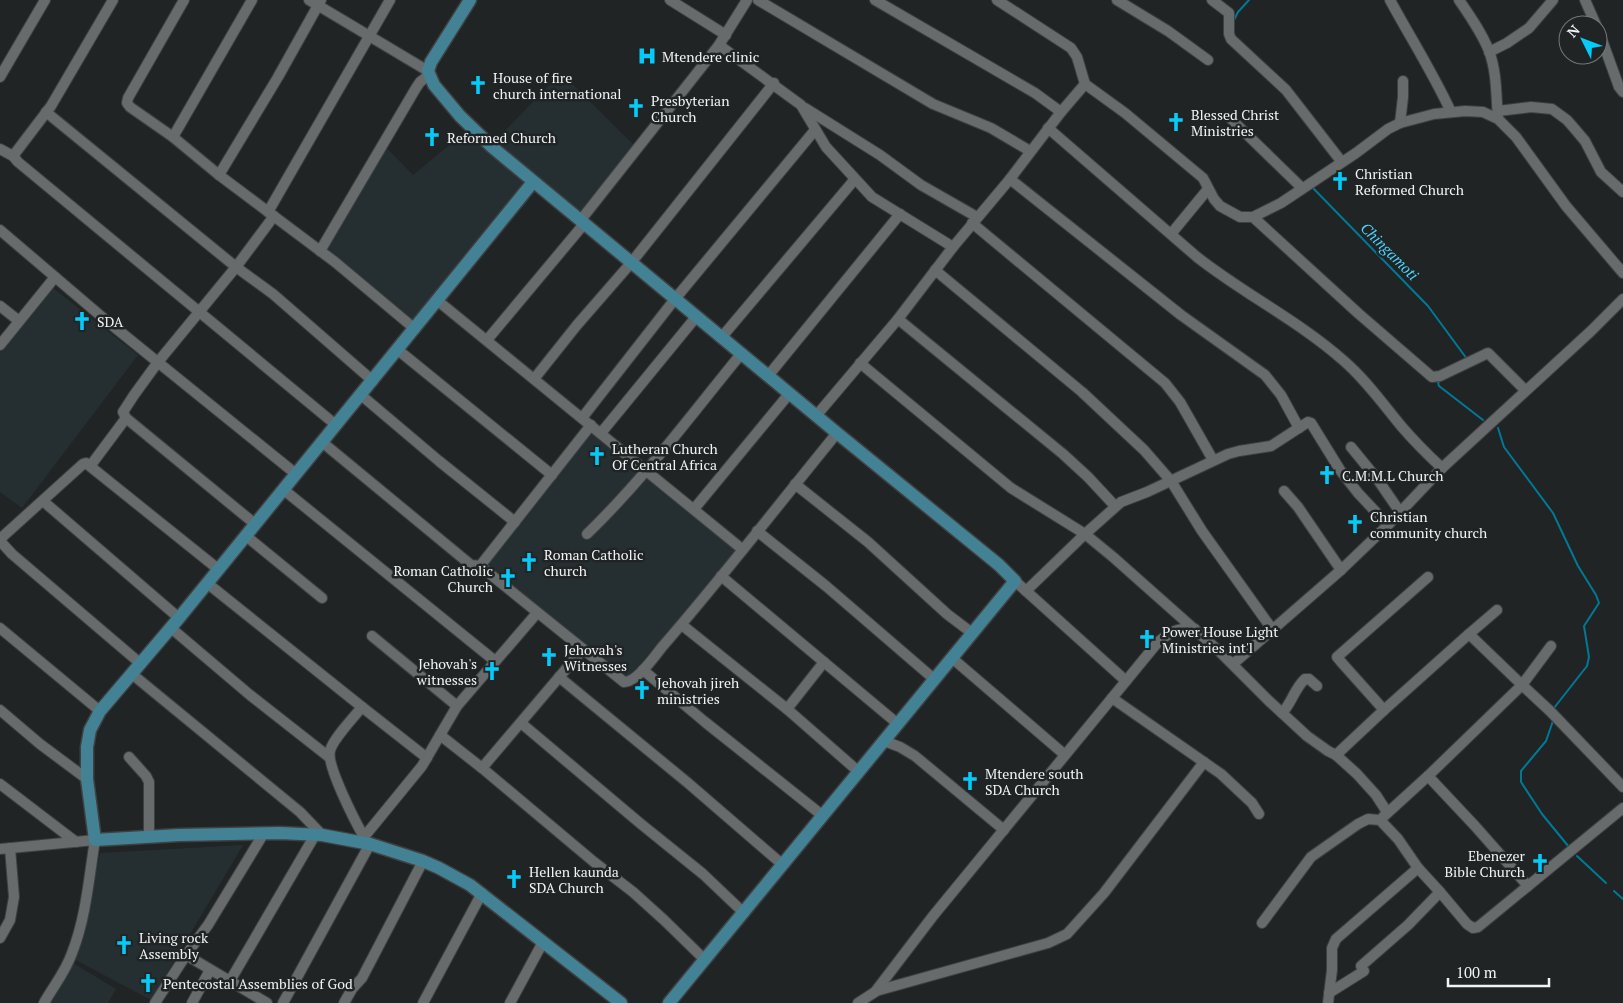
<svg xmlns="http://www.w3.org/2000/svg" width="1623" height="1003" font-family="'PT Serif',serif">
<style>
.built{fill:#252f32}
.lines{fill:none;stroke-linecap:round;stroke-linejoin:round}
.stream{stroke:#007996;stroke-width:2}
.minor-casing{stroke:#3e4041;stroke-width:12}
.major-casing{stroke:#3e4041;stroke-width:15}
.minor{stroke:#676b6c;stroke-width:10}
.major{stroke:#438295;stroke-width:12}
.labels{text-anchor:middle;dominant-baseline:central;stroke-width:5;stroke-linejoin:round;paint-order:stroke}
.poi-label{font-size:14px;fill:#f1f3f4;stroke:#212425;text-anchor:start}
.water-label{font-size:15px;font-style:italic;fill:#4ad4fe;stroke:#212425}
</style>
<rect width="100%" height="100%" fill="#212425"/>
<g class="built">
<path d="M 561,73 L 634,145 L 576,220 L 532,183 L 412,329 L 319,249 L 382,143 L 413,175 L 470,128 L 490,146 Z"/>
<path d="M 53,288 L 138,355 L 22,508 L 0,492 L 0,350 Z"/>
<path d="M 587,425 L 739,550 L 626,681 L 579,654 L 479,564 Z"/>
<path d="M 243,845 L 151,1000 L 74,959 L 100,853 Z"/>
<path d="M 68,960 L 116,989 L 108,1003 L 42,1003 Z"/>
</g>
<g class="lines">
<g class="stream">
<path d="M 1233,22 L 1238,12 L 1249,0"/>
<path d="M 1312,187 L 1428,306 L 1467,359"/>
<path d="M 1441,380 L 1438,383 L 1439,386 L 1483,420"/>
<path d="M 1498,428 L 1504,447 L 1553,513 L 1578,566 L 1596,595 L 1599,603 L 1584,626 L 1589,657 L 1587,666 L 1554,708"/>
<path d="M 1553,721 L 1546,741 L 1521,771 L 1521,782 L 1542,814 L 1569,847"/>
<path d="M 1577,856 L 1606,883"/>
<path d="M 1614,891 L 1623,899"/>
</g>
<g class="minor-casing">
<g id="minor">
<path d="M 184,0 L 128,98 L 127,103 L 130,107 L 173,137 L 219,175 L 335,262 L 415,329"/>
<path d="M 309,0 L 428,71"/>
<path d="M 670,0 L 726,35"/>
<path d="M 758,0 L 933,104 L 991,128 L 1030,151"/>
<path d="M 875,0 L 1035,93 L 1061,112"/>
<path d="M 1117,0 L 1168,31 L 1208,60"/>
<path d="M 1212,0 L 1229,13 L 1229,34 L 1231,39 L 1286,90 L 1341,161"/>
<path d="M 1390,0 C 1410,37 1433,73 1451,112"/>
<path d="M 1459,0 C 1470,16 1482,33 1489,51 C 1497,72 1496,96 1498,118"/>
<path d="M 1585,0 L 1596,25"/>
<path d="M 1598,29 L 1619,87 L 1623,92"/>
<path d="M 719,45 L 801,105 L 826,147 L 872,197 L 953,247"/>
<path d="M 1489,52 L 1507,43 L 1529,28 L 1553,0"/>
<path d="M 0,77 L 45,0"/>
<path d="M 1085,84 L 1125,113 L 1203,178 L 1214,199 L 1220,206 L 1240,217 L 1253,217 L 1281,203 L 1356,153 L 1388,129 L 1400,123 L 1434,114 L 1465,111 L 1483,112 L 1498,119 L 1516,137 L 1566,206 L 1623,273"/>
<path d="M 805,108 L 880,155 L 921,185 L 977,217"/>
<path d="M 1498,111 L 1531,107 L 1552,109 L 1567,120 L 1574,128 L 1585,141 L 1601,172 L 1623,192"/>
<path d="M 46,112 L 236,267 L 273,294 L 373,381"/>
<path d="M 1230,118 L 1302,188"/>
<path d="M 1400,123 L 1403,97 L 1403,81"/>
<path d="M 1048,128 L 1197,257 C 1244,294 1299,321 1344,361 C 1366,380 1383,404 1402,427 C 1414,441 1428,455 1442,468"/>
<path d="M 173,137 L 252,0"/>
<path d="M 0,149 L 13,156 L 18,162 L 336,425"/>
<path d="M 13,156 L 51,106 L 113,0"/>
<path d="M 219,175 L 278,77 L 321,0"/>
<path d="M 1010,179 L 1181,315 L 1265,375 L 1281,395 L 1299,428"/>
<path d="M 268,212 L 390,0"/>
<path d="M 1253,217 L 1359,314 L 1432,377 L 1440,376 L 1488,353 L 1525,390"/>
<path d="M 580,221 L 719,45 L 747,0"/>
<path d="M 972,223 L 1165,383 L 1180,402 L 1213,460"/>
<path d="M 0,230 L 102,317 L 296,474"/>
<path d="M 1171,234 L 1208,189"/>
<path d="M 320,251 L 416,88 L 420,82 L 429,75"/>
<path d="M 935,270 L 1082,392 L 1144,450 L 1171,481 L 1202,531 L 1272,629"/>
<path d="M 438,301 L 742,549"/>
<path d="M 0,306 L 19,321"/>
<path d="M 898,319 L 1063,454 L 1088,477 L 1115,506"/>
<path d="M 721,338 L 855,179"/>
<path d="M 487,340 L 584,224"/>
<path d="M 0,345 L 55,277"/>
<path d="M 398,350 L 552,475"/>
<path d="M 860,363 L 1011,488 L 1085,534 L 1113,557 L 1220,652 L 1269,701 L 1307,736 L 1328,751 L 1336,755 L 1357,774 L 1376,795 L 1387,812"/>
<path d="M 768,376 L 900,214"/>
<path d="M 534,379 L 577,325 L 631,263 L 774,83"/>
<path d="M 361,395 L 439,461 L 515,522"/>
<path d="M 816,416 L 898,319 L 953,247 L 1010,179 L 1061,112 L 1085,84 L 1077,57 L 1071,48 L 997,0"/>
<path d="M 582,418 L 675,299 L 815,130"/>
<path d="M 591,425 L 480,566 L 624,682 C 636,683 655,656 662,647 C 722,578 779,504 837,433"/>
<path d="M 601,433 L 696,317"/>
<path d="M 322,442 L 471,565 L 480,566"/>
<path d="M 1351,447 L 1378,480 L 1400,512"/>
<path d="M 91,465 L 126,418"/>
<path d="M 795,484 L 868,542 L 947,614 L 972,633"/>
<path d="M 284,490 L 495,661"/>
<path d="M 1284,491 L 1298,507 L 1341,570"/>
<path d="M 43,501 L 179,618"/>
<path d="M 694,509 L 789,394"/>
<path d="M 255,524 L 126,418 L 123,412 L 134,395 L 158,362 L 236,267 L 274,216"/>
<path d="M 757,531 L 826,586 L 934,679"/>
<path d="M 587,534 C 644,479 691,415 741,354"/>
<path d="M 246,536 L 322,598"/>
<path d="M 0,539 L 83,464 L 86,463 L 218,569"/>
<path d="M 0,541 L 12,554 L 141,664"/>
<path d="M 721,576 L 898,724"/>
<path d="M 1015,581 L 1126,681"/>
<path d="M 207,583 L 362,707 L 427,758"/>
<path d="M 1026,591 L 1085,534 L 1121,502 L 1147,492 L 1228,454 L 1239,451 L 1271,446 L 1308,422 L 1311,423 L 1340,470 L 1358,493 L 1388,525"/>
<path d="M 682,625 L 787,709 L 859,772"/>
<path d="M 0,628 L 100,711"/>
<path d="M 171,628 L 250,695 L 329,757"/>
<path d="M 1469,634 L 1497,610"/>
<path d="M 372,636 L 457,706"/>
<path d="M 1551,646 L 1522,685 L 1550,711 L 1623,787"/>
<path d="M 952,658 L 1065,755"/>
<path d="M 1233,664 L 1341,570 L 1388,525 L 1442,468 L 1591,331 L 1623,299"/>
<path d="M 643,670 L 705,722 L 823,816"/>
<path d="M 132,674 L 300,812 L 322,835"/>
<path d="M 559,677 L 688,783 L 783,865"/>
<path d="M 1112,698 L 1221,774 L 1252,803 L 1259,814"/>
<path d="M 362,707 C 354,717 332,740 330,751 C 326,765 356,823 364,837"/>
<path d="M 787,709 L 824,662"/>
<path d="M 0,710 L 40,744 L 87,779"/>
<path d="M 1384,710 L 1342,663 L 1337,657 L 1428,577"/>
<path d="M 1282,713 C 1292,703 1294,689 1305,679 L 1309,679 L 1317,686"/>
<path d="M 521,723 L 641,824 L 703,874 L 744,913"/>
<path d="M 440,735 L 482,768 L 594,862 L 633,892 L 664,920 L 705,960"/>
<path d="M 884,741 L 900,747 L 915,756 L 1004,830"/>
<path d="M 1336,755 L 1384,710 L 1469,634 L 1522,685 L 1428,776 L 1383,817"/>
<path d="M 129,757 L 146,776 L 149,782 L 149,837"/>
<path d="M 482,768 L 583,649"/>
<path d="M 1428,776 L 1475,826 L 1528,886"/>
<path d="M 0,784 L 76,842"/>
<path d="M 361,842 L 364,837 L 422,766 L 457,706 L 537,613"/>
<path d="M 0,849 L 95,840 C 89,877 86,918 72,953 C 66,971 53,987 44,1003"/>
<path d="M 1262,923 L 1311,857 L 1358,824 L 1368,819 L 1380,820 L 1398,839 L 1418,868 L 1440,892 L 1467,924 L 1473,928 L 1478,927 L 1623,808"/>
<path d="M 0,938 L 10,920 L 14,897 L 10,848"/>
<path d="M 186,955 L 267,1003"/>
<path d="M 1361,966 L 1408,925 L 1440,892"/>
<path d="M 230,981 L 315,835"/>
<path d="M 876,991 L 1048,943 L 1067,934 L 1104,893 L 1204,762"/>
<path d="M 1329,993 L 1364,971"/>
<path d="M 155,1003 L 186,955 L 208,925 L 264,833"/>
<path d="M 192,1003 L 210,970"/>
<path d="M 283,1003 L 370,844"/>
<path d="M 344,1003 L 352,989 L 362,978 L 423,861"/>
<path d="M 423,1003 L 482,893"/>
<path d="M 510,1003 L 543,942"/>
<path d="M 858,1003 L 875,992 L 933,916 L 1158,642 C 1172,631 1176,628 1195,629"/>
<path d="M 1328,1003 L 1332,970 L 1332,948 L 1336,939 L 1418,868"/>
</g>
</g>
<g class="major-casing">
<g id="major">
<path d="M 470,0 L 431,62 L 428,71 L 434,85 L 460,116 L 492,147 L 837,433 L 999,565 L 1015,581 L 669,1003"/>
<path d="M 533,182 L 179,618 L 100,711 L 90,730 L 87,747 L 87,779 L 95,840 L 179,835 L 280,833 L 322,835 L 370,844 L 423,861 L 439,868 L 470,885 L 621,1003"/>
</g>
</g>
<use href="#minor" class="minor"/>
<use href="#major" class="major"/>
</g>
<defs>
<g id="hospital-bare" transform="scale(1.5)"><path d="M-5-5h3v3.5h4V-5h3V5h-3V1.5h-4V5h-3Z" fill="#06cbf9" stroke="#212425" stroke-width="2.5" paint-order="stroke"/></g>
<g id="church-bare" transform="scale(1.5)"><path d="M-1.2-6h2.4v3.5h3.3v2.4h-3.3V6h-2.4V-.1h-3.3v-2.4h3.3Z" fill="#06cbf9" stroke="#212425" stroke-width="2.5" paint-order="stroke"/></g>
</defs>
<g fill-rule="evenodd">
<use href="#hospital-bare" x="647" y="56"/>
<use href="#church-bare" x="478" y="85"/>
<use href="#church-bare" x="636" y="108"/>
<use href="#church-bare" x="1176" y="122"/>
<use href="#church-bare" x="432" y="137"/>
<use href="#church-bare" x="1340" y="181"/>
<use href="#church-bare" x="82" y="321"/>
<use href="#church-bare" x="597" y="456"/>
<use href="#church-bare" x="1327" y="475"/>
<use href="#church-bare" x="1355" y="524"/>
<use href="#church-bare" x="529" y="562"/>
<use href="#church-bare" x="508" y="578"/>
<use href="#church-bare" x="1147" y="639"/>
<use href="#church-bare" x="549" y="657"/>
<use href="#church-bare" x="492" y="671"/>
<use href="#church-bare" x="642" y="690"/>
<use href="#church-bare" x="970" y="781"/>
<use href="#church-bare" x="1540" y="863"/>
<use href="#church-bare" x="514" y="879"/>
<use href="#church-bare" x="124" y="945"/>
<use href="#church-bare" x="148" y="983"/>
</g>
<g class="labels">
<g class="poi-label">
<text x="662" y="56">Mtendere clinic</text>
<text x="493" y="77">House of fire<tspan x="493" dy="16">church international</tspan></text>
<text x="651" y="100">Presbyterian<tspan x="651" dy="16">Church</tspan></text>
<text x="1191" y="114">Blessed Christ<tspan x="1191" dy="16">Ministries</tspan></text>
<text x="447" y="137">Reformed Church</text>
<text x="1355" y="173">Christian<tspan x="1355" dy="16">Reformed Church</tspan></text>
<text x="97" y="321">SDA</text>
<text x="612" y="448">Lutheran Church<tspan x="612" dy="16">Of Central Africa</tspan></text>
<text x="1342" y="475">C.M.M.L Church</text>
<text x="1370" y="516">Christian<tspan x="1370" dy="16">community church</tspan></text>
<text x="544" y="554">Roman Catholic<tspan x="544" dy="16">church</tspan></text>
<text x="493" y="570" text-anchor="end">Roman Catholic<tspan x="493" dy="16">Church</tspan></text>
<text x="1162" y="631">Power House Light<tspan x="1162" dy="16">Ministries int'l</tspan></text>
<text x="564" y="649">Jehovah's<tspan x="564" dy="16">Witnesses</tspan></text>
<text x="477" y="663" text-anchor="end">Jehovah's<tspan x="477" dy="16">witnesses</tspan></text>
<text x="657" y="682">Jehovah jireh<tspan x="657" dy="16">ministries</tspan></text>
<text x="985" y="773">Mtendere south<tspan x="985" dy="16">SDA Church</tspan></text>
<text x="1525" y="855" text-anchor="end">Ebenezer<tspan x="1525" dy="16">Bible Church</tspan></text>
<text x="529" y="871">Hellen kaunda<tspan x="529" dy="16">SDA Church</tspan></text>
<text x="139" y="937">Living rock<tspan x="139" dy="16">Assembly</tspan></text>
<text x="163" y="983">Pentecostal Assemblies of God</text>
</g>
<g class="water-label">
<text transform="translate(1390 251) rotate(45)">Chingamoti</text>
</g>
</g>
<g transform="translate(1583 40) rotate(312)"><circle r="24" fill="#212425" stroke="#747778"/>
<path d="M0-4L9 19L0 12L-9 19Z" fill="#06cbf9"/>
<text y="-8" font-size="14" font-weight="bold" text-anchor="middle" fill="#f1f3f4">N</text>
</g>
<path d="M1448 978v8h101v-8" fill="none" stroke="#f1f3f4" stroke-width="2.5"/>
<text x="1456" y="978" font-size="15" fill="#f1f3f4" stroke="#212425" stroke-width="4" paint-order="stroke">100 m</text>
</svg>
